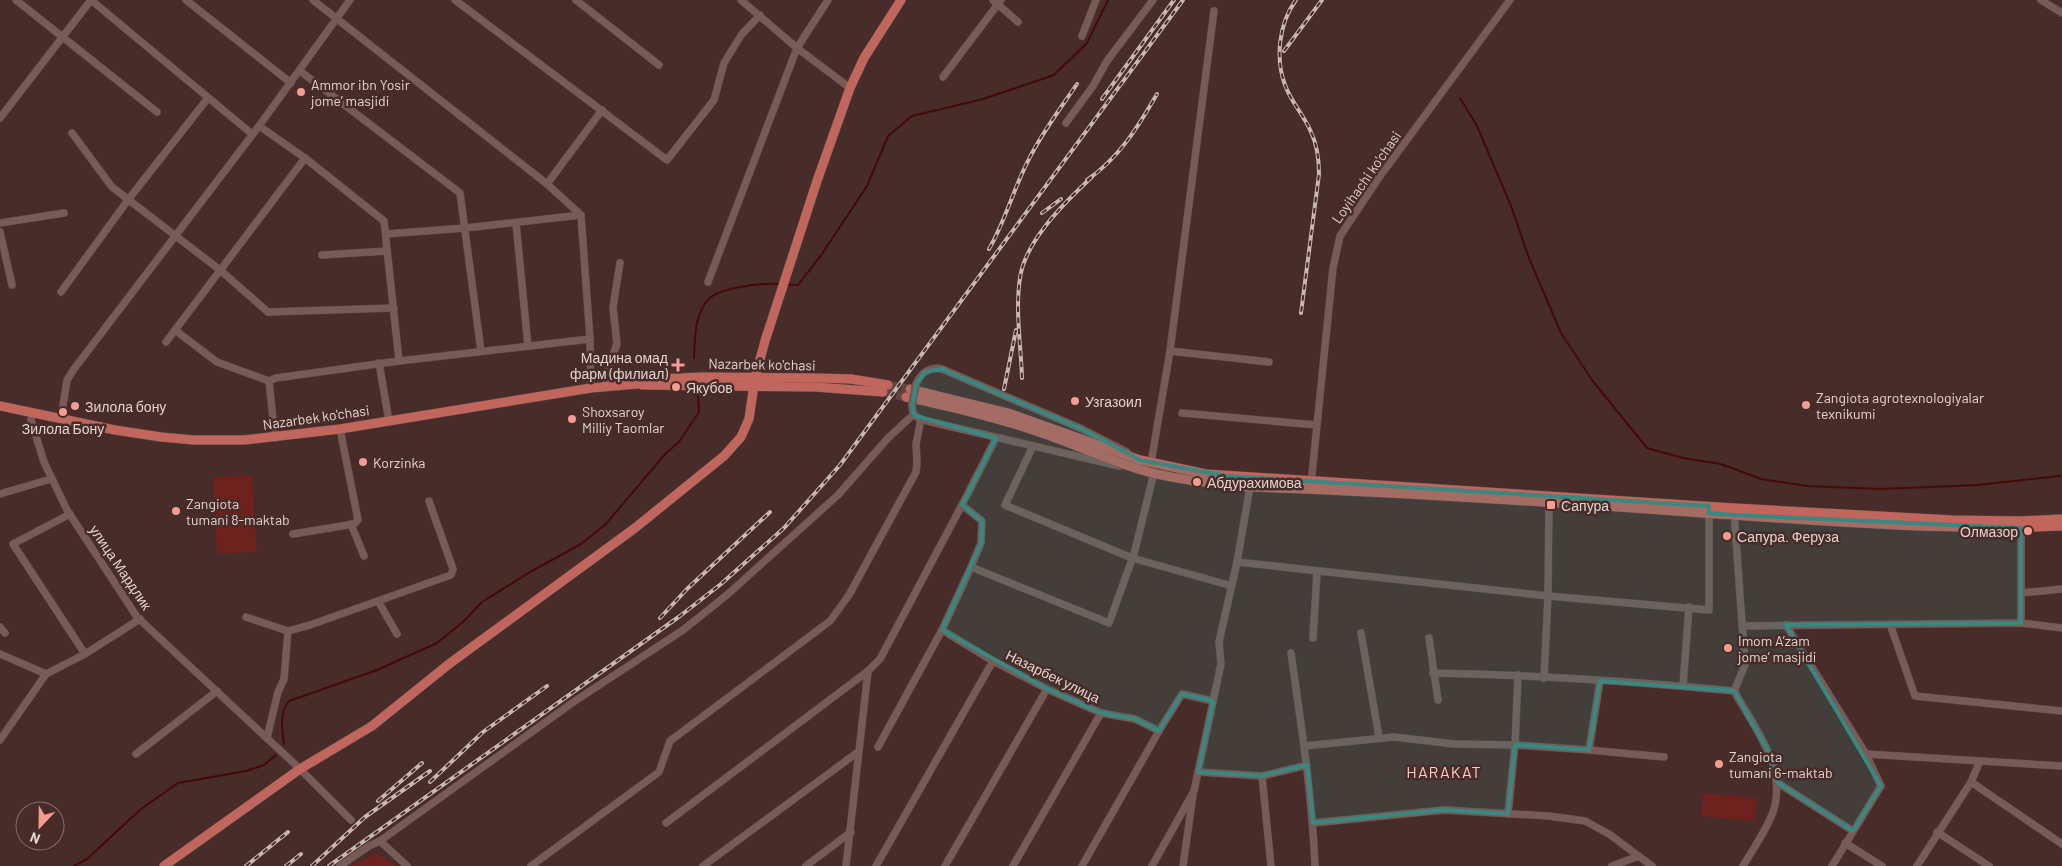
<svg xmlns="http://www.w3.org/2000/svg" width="2062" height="866" font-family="Barlow,sans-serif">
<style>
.green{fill:#6e221d}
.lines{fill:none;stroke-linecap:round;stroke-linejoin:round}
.stream{stroke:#470807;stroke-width:2}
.major-tunnel{stroke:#5e4542;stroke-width:9;stroke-dasharray:9 4.5;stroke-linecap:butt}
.minor-casing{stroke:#5f4946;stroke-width:8}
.major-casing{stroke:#5f4946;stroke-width:10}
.minor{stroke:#785a56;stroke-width:7}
.major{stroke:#c1665d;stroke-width:9}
.rail-casing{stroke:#c9b7b4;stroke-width:4}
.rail{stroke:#472c29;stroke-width:2;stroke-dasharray:5.5;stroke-linecap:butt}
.minor-bridge-casing{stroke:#5f4946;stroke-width:8;stroke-linecap:butt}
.minor-bridge{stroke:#785a56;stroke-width:7}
.marked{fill:#398881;fill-opacity:0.2;stroke:#398881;stroke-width:4;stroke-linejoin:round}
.poi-dot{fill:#f59c91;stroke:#472c29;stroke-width:2}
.labels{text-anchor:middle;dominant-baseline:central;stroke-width:5;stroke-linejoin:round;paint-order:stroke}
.poi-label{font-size:14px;fill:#e3d2cf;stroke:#472c29;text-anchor:start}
.street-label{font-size:14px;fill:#e3d2cf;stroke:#472c29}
.quarter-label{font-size:16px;letter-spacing:1px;fill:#ffcbc4;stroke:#472c29}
</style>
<rect width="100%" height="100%" fill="#472c29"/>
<g class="green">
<path d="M 252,475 L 257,552 L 217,554 L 213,477 Z"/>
<path d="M 1703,793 L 1757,798 L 1755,821 L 1701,816 Z"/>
<path d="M 378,853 L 395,866 L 351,866 Z"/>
</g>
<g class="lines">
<g class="stream">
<path d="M 1460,98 L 1477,126 L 1511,206 L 1529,258 L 1561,333 L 1592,380 L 1647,448 L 1683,458 L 1721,464 L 1761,479 L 1807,486 L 1880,489 L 1978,485 L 2060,476"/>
<path d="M 787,285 L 798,285 L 822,254 L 867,186 L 888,136 L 912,116 L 983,99 L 1054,75 L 1087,43 L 1108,0"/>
<path d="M 694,358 C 695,339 694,319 706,302 C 715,287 763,283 780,284"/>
<path d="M 284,744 C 282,728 279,714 289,701 L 377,670 L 437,643 L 463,622 L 482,602 L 530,572 L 581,544 L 605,525 L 666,453 L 679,442 L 699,412 L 698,395"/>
<path d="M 74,866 L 87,859 L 141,809 L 178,783 L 246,771 L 264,765 L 276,755"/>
</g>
<g class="major-tunnel">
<path d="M 888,385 L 910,389"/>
<path d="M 883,392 L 906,397"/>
</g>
<g class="minor-casing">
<g id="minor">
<path d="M 16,0 L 157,112"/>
<path d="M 91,0 L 252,134"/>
<path d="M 186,0 L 291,83"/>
<path d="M 313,0 L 547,184 L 581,215 L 590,339 L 591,388"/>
<path d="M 455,0 L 667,160 L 714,100 L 724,63 L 742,34 L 760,15"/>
<path d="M 576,0 L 659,65"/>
<path d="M 741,0 L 797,48 L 850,88"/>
<path d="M 993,0 L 1018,22"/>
<path d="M 2041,0 L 2062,13"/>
<path d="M 1082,36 L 1096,0"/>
<path d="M 300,71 L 460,193 L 481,351"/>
<path d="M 943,77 L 1001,0"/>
<path d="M 0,118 L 91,0"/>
<path d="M 1066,123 L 1093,86 L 1107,61 L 1153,0"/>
<path d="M 259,126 L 305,158 L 384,221 L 399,361"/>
<path d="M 72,133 L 112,187 L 220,270 L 268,312 L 394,308"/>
<path d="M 547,184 L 602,110"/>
<path d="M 0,223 L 64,213"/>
<path d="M 516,223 L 528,346"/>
<path d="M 0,232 L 12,285"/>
<path d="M 386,234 L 465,228 L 581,215"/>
<path d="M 322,255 L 387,251"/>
<path d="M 708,282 L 797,48 L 828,0"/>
<path d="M 61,292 L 128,200 L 208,98"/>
<path d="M 175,330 L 217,362 L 269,381"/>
<path d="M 166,342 L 305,158"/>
<path d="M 1170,351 L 1269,362"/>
<path d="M 379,363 L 389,421"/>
<path d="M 916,384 C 921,373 930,366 942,369 L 1082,429 L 1127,452"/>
<path d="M 606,387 L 606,374 L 617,344 L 613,307 L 620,263"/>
<path d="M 912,405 C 912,418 920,419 931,422 L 1119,466"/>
<path d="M 32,412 L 31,420 L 44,462 L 67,510 L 137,617 L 300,769 L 351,820"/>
<path d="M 1182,413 L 1316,425"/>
<path d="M 61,418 L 67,380 L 74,369 L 259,126 L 350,0"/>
<path d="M 275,438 L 269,381 L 276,378 L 399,361 L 590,339"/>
<path d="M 1033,446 L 1005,505 L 1132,558 L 1232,586"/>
<path d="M 1151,463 L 1170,351 L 1214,11"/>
<path d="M 1311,484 L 1333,268 L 1340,236 L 1378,179 L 1510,0"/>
<path d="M 0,494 L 51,479"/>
<path d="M 1734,511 L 1745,665 L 1734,691"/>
<path d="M 70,514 L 13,544 L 85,654"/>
<path d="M 351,524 L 364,556"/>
<path d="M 293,534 L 354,524 L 358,520 L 340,429"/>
<path d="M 1237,562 L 1548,596 L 1709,610 L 1709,509"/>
<path d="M 971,567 L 1109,623 L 1134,554 L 1154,473"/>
<path d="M 2021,593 L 2062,589"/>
<path d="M 378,601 L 397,634"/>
<path d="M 246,617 L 288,631 L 310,625 L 451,575 L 453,569 L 429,501"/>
<path d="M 2021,623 L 2021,528"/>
<path d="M 1890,624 L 1915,696 L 2062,711"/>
<path d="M 1786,625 L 1866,754 L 1881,786 L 1832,866"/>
<path d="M 1742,626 L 2021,623 L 2062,628"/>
<path d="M 0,627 L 5,633"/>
<path d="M 942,630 L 993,661 L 1047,689 L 1101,713 L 1135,719 L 1159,731 L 1182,694 L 1213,701"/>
<path d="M 1361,633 L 1379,737"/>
<path d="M 1313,638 L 1317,572"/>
<path d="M 1429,638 L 1438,700"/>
<path d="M 1291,653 C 1301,724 1312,794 1315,866"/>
<path d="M 0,654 L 46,674"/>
<path d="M 1433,673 C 1533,675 1634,681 1734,691"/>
<path d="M 1544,678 L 1548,596 L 1549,502"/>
<path d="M 1683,686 L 1689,607"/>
<path d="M 1734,691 C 1754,727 1788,768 1773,812 C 1766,831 1753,849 1743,866"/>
<path d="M 267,738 L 278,692 L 284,679 L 288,631"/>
<path d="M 0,740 L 46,674 L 85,654 L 140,619"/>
<path d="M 1304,746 L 1394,737 L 1454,744 L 1515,745 L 1589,750 L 1664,757"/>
<path d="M 878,747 L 942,630 L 971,567 L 981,543 L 982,521 L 962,505"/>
<path d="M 1589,750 L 1600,681"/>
<path d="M 136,754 L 217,691"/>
<path d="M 1866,754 L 2062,766"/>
<path d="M 1198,772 L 1262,776 L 1307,765"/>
<path d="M 1262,776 L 1271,866"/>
<path d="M 1971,782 L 2062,844"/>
<path d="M 1778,783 L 1853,831"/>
<path d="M 1508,814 L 1515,745 L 1518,675"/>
<path d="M 666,823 L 868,671 L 880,659 L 962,505 L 996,438"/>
<path d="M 1313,823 L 1444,810 L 1549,816 L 1585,821 L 1609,834 L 1652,866"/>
<path d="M 1937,832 L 1989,866"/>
<path d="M 380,841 L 407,866"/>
<path d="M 1845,843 L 1882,866"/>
<path d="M 340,866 L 369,846 L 380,841 L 572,703 L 683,630 L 728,594 L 838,495 L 888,438 L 914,414"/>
<path d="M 531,866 L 659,772 L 670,741 L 830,621 L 849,595 L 916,472 L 917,462 L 916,444 L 921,419"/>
<path d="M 703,866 L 858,752"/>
<path d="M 806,866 L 851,832"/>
<path d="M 846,866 L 868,671"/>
<path d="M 876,866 L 993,661"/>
<path d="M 945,866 L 1047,689"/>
<path d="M 1013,866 L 1101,713"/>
<path d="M 1082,866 L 1159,731"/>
<path d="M 1152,866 L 1194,791 L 1221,664 L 1219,642 L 1237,562 L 1250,487"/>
<path d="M 1183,866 L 1193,795"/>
<path d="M 1612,866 L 1639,856"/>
<path d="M 1917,866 L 1971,782 L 1980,761"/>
</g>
</g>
<g class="major-casing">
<g id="major">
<path d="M 642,385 L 815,387 L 883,392"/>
<path d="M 910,389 L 1008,413 L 1140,460 L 1206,474 L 1734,508 L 1952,520 L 2021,521 L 2062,519"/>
<path d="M 906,397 C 950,407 996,417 1039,432 C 1072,443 1104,458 1138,469 C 1174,480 1213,483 1250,487 C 1401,492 1552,502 1703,513 C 1822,521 1943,531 2062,526"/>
<path d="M 0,406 L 115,430 L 161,437 L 194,440 L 244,440 L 340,429 L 591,388 L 637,384 L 655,379 L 703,377 L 816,378 L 851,379 L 888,385"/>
<path d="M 164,866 L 300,769 L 372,726 L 449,664 L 635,528 L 724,456 L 741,437 L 749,419 L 755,378 L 765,341 L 817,181 L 850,88 L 864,58 L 901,0"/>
</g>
</g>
<use href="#minor" class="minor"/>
<use href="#major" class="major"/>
<g class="rail-casing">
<g id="rail">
<path d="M 1296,0 C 1279,23 1275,58 1285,85 C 1291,102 1304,115 1311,132 C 1317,145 1319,159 1319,174 L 1301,313"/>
<path d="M 1284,51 L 1322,0"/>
<path d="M 1102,99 L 1174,0"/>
<path d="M 1087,180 C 1119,158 1138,127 1157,94"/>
<path d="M 1042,213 L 1061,199"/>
<path d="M 989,249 C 1005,222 1013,190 1028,161 C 1041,134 1060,109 1077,84"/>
<path d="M 1022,378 C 1021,346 1015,310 1020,278 C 1025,241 1065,202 1092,177"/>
<path d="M 1004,389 L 1016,330"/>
<path d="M 660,618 L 687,589 L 770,512"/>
<path d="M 430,782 L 483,732 L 547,686"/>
<path d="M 378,801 L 422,763"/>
<path d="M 246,866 L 288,832"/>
<path d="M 286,866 L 301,854"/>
<path d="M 312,866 L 365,817 L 430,771"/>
<path d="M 329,866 L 680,616 L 721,584 L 784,528 L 840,465 L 1183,0"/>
</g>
</g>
<use href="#rail" class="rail"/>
<g class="minor-bridge-casing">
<path id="minor-bridge" d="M 912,405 L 916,384"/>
</g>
<use href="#minor-bridge" class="minor-bridge"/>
</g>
<path class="marked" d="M 942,369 L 1082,429 L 1140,460 L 1227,476 L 1709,506 L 1709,513 L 1734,515 L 2021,528 L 2021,623 L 1786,625 L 1881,786 L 1853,831 L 1778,783 L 1768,751 L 1734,691 L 1600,681 L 1589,750 L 1515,745 L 1508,814 L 1444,810 L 1313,823 L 1307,765 L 1262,776 L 1198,772 L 1213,701 L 1182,694 L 1159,731 L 1135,719 L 1101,713 L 1047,689 L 942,630 L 981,543 L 982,521 L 962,505 L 996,438 L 915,416 L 912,409 L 916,384 L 925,372 Z"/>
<g class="poi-dot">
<circle cx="301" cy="92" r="5"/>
<path d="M675.5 357.5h5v5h5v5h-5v5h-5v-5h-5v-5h5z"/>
<circle cx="676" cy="387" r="5"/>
<circle cx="1075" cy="401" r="5"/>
<circle cx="1806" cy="405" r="5"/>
<circle cx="75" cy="406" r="5"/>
<circle cx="63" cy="412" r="5"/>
<circle cx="572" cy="419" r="5"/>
<circle cx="363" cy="462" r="5"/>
<circle cx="1197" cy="482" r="5"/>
<rect x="1546" y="500" width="10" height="10" rx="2.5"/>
<circle cx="176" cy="511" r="5"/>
<circle cx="2028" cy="531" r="5"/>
<circle cx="1727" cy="536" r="5"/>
<circle cx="1728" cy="648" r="5"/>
<circle cx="1719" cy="764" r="5"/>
</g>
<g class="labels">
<g class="poi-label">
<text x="311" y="84">Ammor ibn Yosir<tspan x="311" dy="16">jome’ masjidi</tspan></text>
<text x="668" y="357" text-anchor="end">Мадина омад<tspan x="668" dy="16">фарм (филиал)</tspan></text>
<text x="686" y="387">Якубов</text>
<text x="1816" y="397">Zangiota agrotexnologiyalar<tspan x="1816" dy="16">texnikumi</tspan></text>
<text x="1085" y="401">Узгазоил</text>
<text x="85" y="406">Зилола бону</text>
<text x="582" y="411">Shoxsaroy<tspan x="582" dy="16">Milliy Taomlar</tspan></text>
<text x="63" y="428" text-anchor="middle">Зилола Бону</text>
<text x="373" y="462">Korzinka</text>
<text x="1207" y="482">Абдурахимова</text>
<text x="186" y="503">Zangiota<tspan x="186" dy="16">tumani 8-maktab</tspan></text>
<text x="1561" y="505">Сапура</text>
<text x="2018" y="531" text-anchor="end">Олмазор</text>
<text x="1737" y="536">Сапура. Феруза</text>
<text x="1738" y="640">Imom A’zam<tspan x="1738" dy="16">jome’ masjidi</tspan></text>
<text x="1729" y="756">Zangiota<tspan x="1729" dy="16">tumani 6-maktab</tspan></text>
</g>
<g class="street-label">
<text transform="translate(1366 177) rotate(-55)">Loyihachi ko'chasi</text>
<text transform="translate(762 364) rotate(1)">Nazarbek ko'chasi</text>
<text transform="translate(316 417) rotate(-8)">Nazarbek ko'chasi</text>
<text transform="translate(121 567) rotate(56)">улица Мардлик</text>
<text transform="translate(1053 676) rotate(26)">Назарбек улица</text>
</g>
<g class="quarter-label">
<text x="1444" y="771">HARAKAT</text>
</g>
</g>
<g transform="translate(40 826) rotate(202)"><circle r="24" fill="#472c29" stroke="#856e6b"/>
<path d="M0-4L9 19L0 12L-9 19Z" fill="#f59c91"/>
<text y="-8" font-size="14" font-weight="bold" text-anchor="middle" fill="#e3d2cf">N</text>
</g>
</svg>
